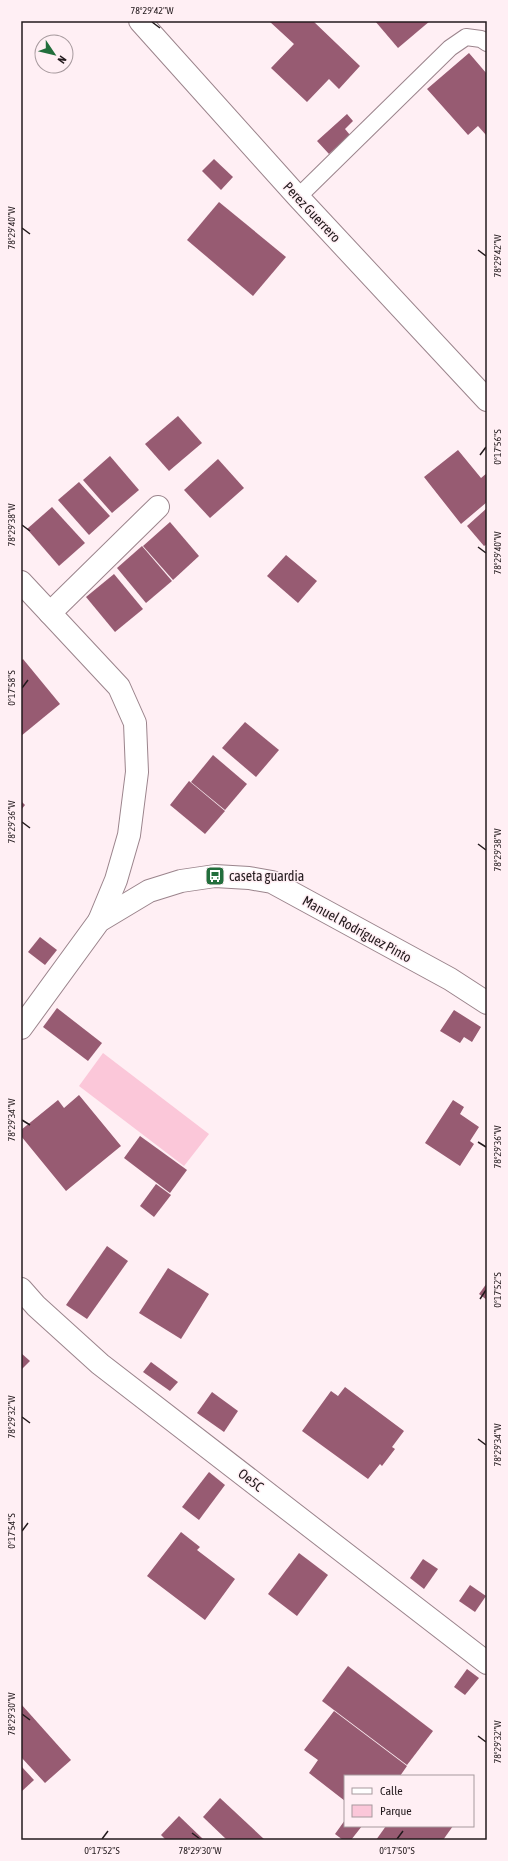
<svg xmlns="http://www.w3.org/2000/svg" width="508" height="1861" font-family="'Asap Condensed',sans-serif">
<style>
.green{fill:#fbc7d9}
.building{fill:#975b72}
.lines{fill:none;stroke-linecap:round;stroke-linejoin:round}
.service-casing{stroke:#9b848c;stroke-width:18}
.minor-casing{stroke:#9b848c;stroke-width:24}
.service{stroke:#fff;stroke-width:16}
.minor{stroke:#fff;stroke-width:22}
.ticks{fill:none;stroke:#231a1d;stroke-width:1.5}
.labels{text-anchor:middle;dominant-baseline:central;stroke-width:3;stroke-linejoin:round;paint-order:stroke}
.street-label{font-size:14px;fill:#231a1d;stroke:#ffeff4}
.poi-label{font-size:14px;fill:#231a1d;stroke:#ffeff4;text-anchor:start}
.neatline{fill:none;stroke:#231a1d;stroke-width:1.5}
.ticks-label{font-size:10px;text-anchor:middle;fill:#231a1d}
</style>
<rect width="100%" height="100%" fill="#ffeff4"/>
<path class="green" d="M 103,1053 L 209,1134 L 184,1166 L 79,1086 Z"/>
<g class="building">
<path d="M 269,21 L 313,21 L 360,66 L 339,89 L 329,79 L 307,102 L 271,68 L 294,44 Z"/>
<path d="M 375,21 L 430,21 L 398,48 Z"/>
<path d="M 469,53 L 487,74 L 486,135 L 478,126 L 468,135 L 427,89 Z"/>
<path d="M 347,114 L 353,121 L 345,129 L 350,135 L 329,154 L 317,141 Z"/>
<path d="M 214,159 L 233,177 L 221,190 L 202,171 Z"/>
<path d="M 219,202 L 286,257 L 253,296 L 187,240 Z"/>
<path d="M 178,416 L 202,443 L 169,471 L 145,444 Z"/>
<path d="M 458,450 L 481,478 L 487,473 L 487,502 L 461,524 L 424,477 Z"/>
<path d="M 110,456 L 139,490 L 112,513 L 83,480 Z"/>
<path d="M 218,459 L 244,488 L 210,518 L 184,490 Z"/>
<path d="M 79,482 L 110,516 L 89,535 L 58,500 Z"/>
<path d="M 52,507 L 85,543 L 59,566 L 27,529 Z"/>
<path d="M 487,508 L 487,544 L 484,546 L 467,526 Z"/>
<path d="M 170,522 L 199,556 L 173,580 L 143,546 Z"/>
<path d="M 142,546 L 172,581 L 146,603 L 117,568 Z"/>
<path d="M 286,555 L 317,581 L 298,603 L 267,576 Z"/>
<path d="M 114,574 L 143,609 L 115,632 L 86,597 Z"/>
<path d="M 23,659 L 60,704 L 21,736 L 21,661 Z"/>
<path d="M 245,722 L 279,750 L 256,777 L 222,748 Z"/>
<path d="M 213,755 L 247,784 L 225,810 L 191,782 Z"/>
<path d="M 189,781 L 225,811 L 205,834 L 170,805 Z"/>
<path d="M 21,801 L 25,805 L 21,810 Z"/>
<path d="M 40,937 L 57,950 L 45,965 L 28,952 Z"/>
<path d="M 57,1008 L 102,1043 L 88,1061 L 43,1027 Z"/>
<path d="M 454,1010 L 481,1027 L 472,1042 L 464,1037 L 460,1043 L 440,1031 Z"/>
<path d="M 79,1095 L 121,1146 L 66,1191 L 21,1136 L 21,1130 L 58,1100 L 64,1108 Z"/>
<path d="M 453,1100 L 464,1107 L 460,1114 L 479,1127 L 470,1141 L 474,1144 L 460,1166 L 425,1143 Z"/>
<path d="M 140,1136 L 187,1170 L 170,1193 L 124,1158 Z"/>
<path d="M 156,1184 L 171,1195 L 154,1217 L 140,1206 Z"/>
<path d="M 107,1246 L 128,1261 L 87,1319 L 66,1305 Z"/>
<path d="M 168,1268 L 209,1294 L 181,1339 L 139,1313 Z"/>
<path d="M 487,1283 L 487,1300 L 479,1294 Z"/>
<path d="M 21,1353 L 30,1361 L 21,1370 Z"/>
<path d="M 151,1362 L 178,1382 L 170,1391 L 143,1372 Z"/>
<path d="M 345,1387 L 404,1431 L 392,1447 L 395,1449 L 382,1466 L 380,1464 L 368,1479 L 302,1431 L 331,1391 L 338,1396 Z"/>
<path d="M 212,1392 L 238,1411 L 224,1432 L 197,1413 Z"/>
<path d="M 209,1472 L 225,1485 L 199,1520 L 182,1507 Z"/>
<path d="M 181,1532 L 200,1547 L 197,1550 L 235,1579 L 205,1620 L 147,1576 Z"/>
<path d="M 299,1553 L 328,1575 L 297,1616 L 268,1594 Z"/>
<path d="M 423,1559 L 438,1569 L 424,1589 L 410,1578 Z"/>
<path d="M 470,1585 L 486,1596 L 475,1612 L 459,1601 Z"/>
<path d="M 348,1666 L 433,1731 L 407,1765 L 322,1701 Z"/>
<path d="M 467,1669 L 479,1678 L 465,1695 L 454,1687 Z"/>
<path d="M 21,1704 L 71,1760 L 45,1783 L 21,1757 Z"/>
<path d="M 334,1711 L 407,1766 L 400,1776 L 345,1776 L 345,1801 L 309,1773 L 318,1760 L 304,1750 Z"/>
<path d="M 21,1766 L 34,1780 L 21,1792 Z"/>
<path d="M 220,1798 L 265,1840 L 227,1840 L 203,1817 Z"/>
<path d="M 179,1816 L 204,1840 L 166,1840 L 161,1835 Z"/>
<path d="M 345,1820 L 345,1826 L 362,1826 L 351,1840 L 343,1840 L 335,1834 Z"/>
<path d="M 386,1826 L 453,1826 L 443,1840 L 376,1840 Z"/>
</g>
<g class="lines">
<g class="service-casing">
<path id="service" d="M 298,197 L 450,48 L 466,37 L 481,39 L 487,43"/>
</g>
<g class="minor-casing">
<g id="minor">
<path d="M 140,21 L 298,197 L 487,400"/>
<path d="M 21,582 L 119,687 L 135,723 L 137,772 L 129,835 L 116,880 L 99,921"/>
<path d="M 50,613 L 158,507"/>
<path d="M 21,1028 L 99,921 L 149,891 L 181,881 L 215,876 L 249,878 L 272,882 L 450,979 L 487,1003"/>
<path d="M 21,1289 L 36,1306 L 100,1364 L 487,1663"/>
</g>
</g>
<use href="#service" class="service"/>
<use href="#minor" class="minor"/>
</g>
<path class="ticks" d="M 152,22 L 160,28M 22,228 L 30,234M 478,250 L 486,256M 480,455 L 486,447M 22,525 L 30,531M 478,547 L 486,553M 22,688 L 28,680M 22,822 L 30,828M 478,844 L 486,850M 22,1120 L 30,1125M 478,1142 L 486,1147M 480,1299 L 486,1290M 22,1417 L 30,1423M 478,1439 L 486,1445M 22,1531 L 28,1523M 22,1714 L 30,1720M 478,1736 L 486,1742M 192,1833 L 200,1839M 102,1839 L 108,1831M 397,1839 L 403,1831"/>
<defs>
<g id="bus-square" transform="scale(1)"><rect x="-9" y="-9" width="18" height="18" rx="4" fill="#226e3c" stroke="#ffeff4"/><path d="M-5-6H5V4H4V6H2V4H-2V6H-4V4H-5ZM-3.5-4V0h7V-4ZM-3.5 1.2v1.5H-2V1.2ZM2 1.2v1.5H3.5V1.2Z" fill="#fff"/></g>
</defs>
<g fill-rule="evenodd">
<use href="#bus-square" x="215" y="876"/>
</g>
<g class="labels">
<g class="street-label">
<text transform="translate(312 212) rotate(47)">Perez Guerrero</text>
<text transform="translate(357 929) rotate(29)">Manuel Rodríguez Pinto</text>
<text transform="translate(251 1480) rotate(38)">Oe5C</text>
</g>
<g class="poi-label">
<text x="229" y="876">caseta guardia</text>
</g>
</g>
<rect width="508" height="1861" fill="none" stroke="#ffeff4" stroke-width="44"/>
<rect x="344" y="1775" width="130" height="52" fill="#ffeff4" stroke="#a79a9e"/>
<rect x="352" y="1788" width="20" height="6" fill="#ffffff" stroke="#a79a9e"/>
<text x="380" y="1795" font-size="12" fill="#231a1d">Calle</text>
<rect x="352" y="1805" width="20" height="12" fill="#fbc7d9" stroke="#a79a9e"/>
<text x="380" y="1815" font-size="12" fill="#231a1d">Parque</text>
<g transform="translate(54 54) rotate(125)"><circle r="19" fill="#ffeff4" stroke="#a79a9e"/>
<path d="M0-3L7 15L0 10L-7 15Z" fill="#226e3c"/>
<text y="-6" font-size="11" font-weight="bold" text-anchor="middle" fill="#231a1d">N</text>
</g>
<rect x="22" y="22" width="464" height="1817" class="neatline"/>
<g class="ticks-label">
<text x="152" y="14">78°29'42"W</text>
<text transform="translate(11 228) rotate(-90)" y="4">78°29'40"W</text>
<text transform="translate(497 256) rotate(-90)" y="4">78°29'42"W</text>
<text transform="translate(497 447) rotate(-90)" y="4">0°17'56"S</text>
<text transform="translate(11 525) rotate(-90)" y="4">78°29'38"W</text>
<text transform="translate(497 553) rotate(-90)" y="4">78°29'40"W</text>
<text transform="translate(11 688) rotate(-90)" y="4">0°17'58"S</text>
<text transform="translate(11 822) rotate(-90)" y="4">78°29'36"W</text>
<text transform="translate(497 850) rotate(-90)" y="4">78°29'38"W</text>
<text transform="translate(11 1120) rotate(-90)" y="4">78°29'34"W</text>
<text transform="translate(497 1147) rotate(-90)" y="4">78°29'36"W</text>
<text transform="translate(497 1290) rotate(-90)" y="4">0°17'52"S</text>
<text transform="translate(11 1417) rotate(-90)" y="4">78°29'32"W</text>
<text transform="translate(497 1445) rotate(-90)" y="4">78°29'34"W</text>
<text transform="translate(11 1531) rotate(-90)" y="4">0°17'54"S</text>
<text transform="translate(11 1714) rotate(-90)" y="4">78°29'30"W</text>
<text transform="translate(497 1742) rotate(-90)" y="4">78°29'32"W</text>
<text x="102" y="1854">0°17'52"S</text>
<text x="200" y="1854">78°29'30"W</text>
<text x="397" y="1854">0°17'50"S</text>
</g>
</svg>
